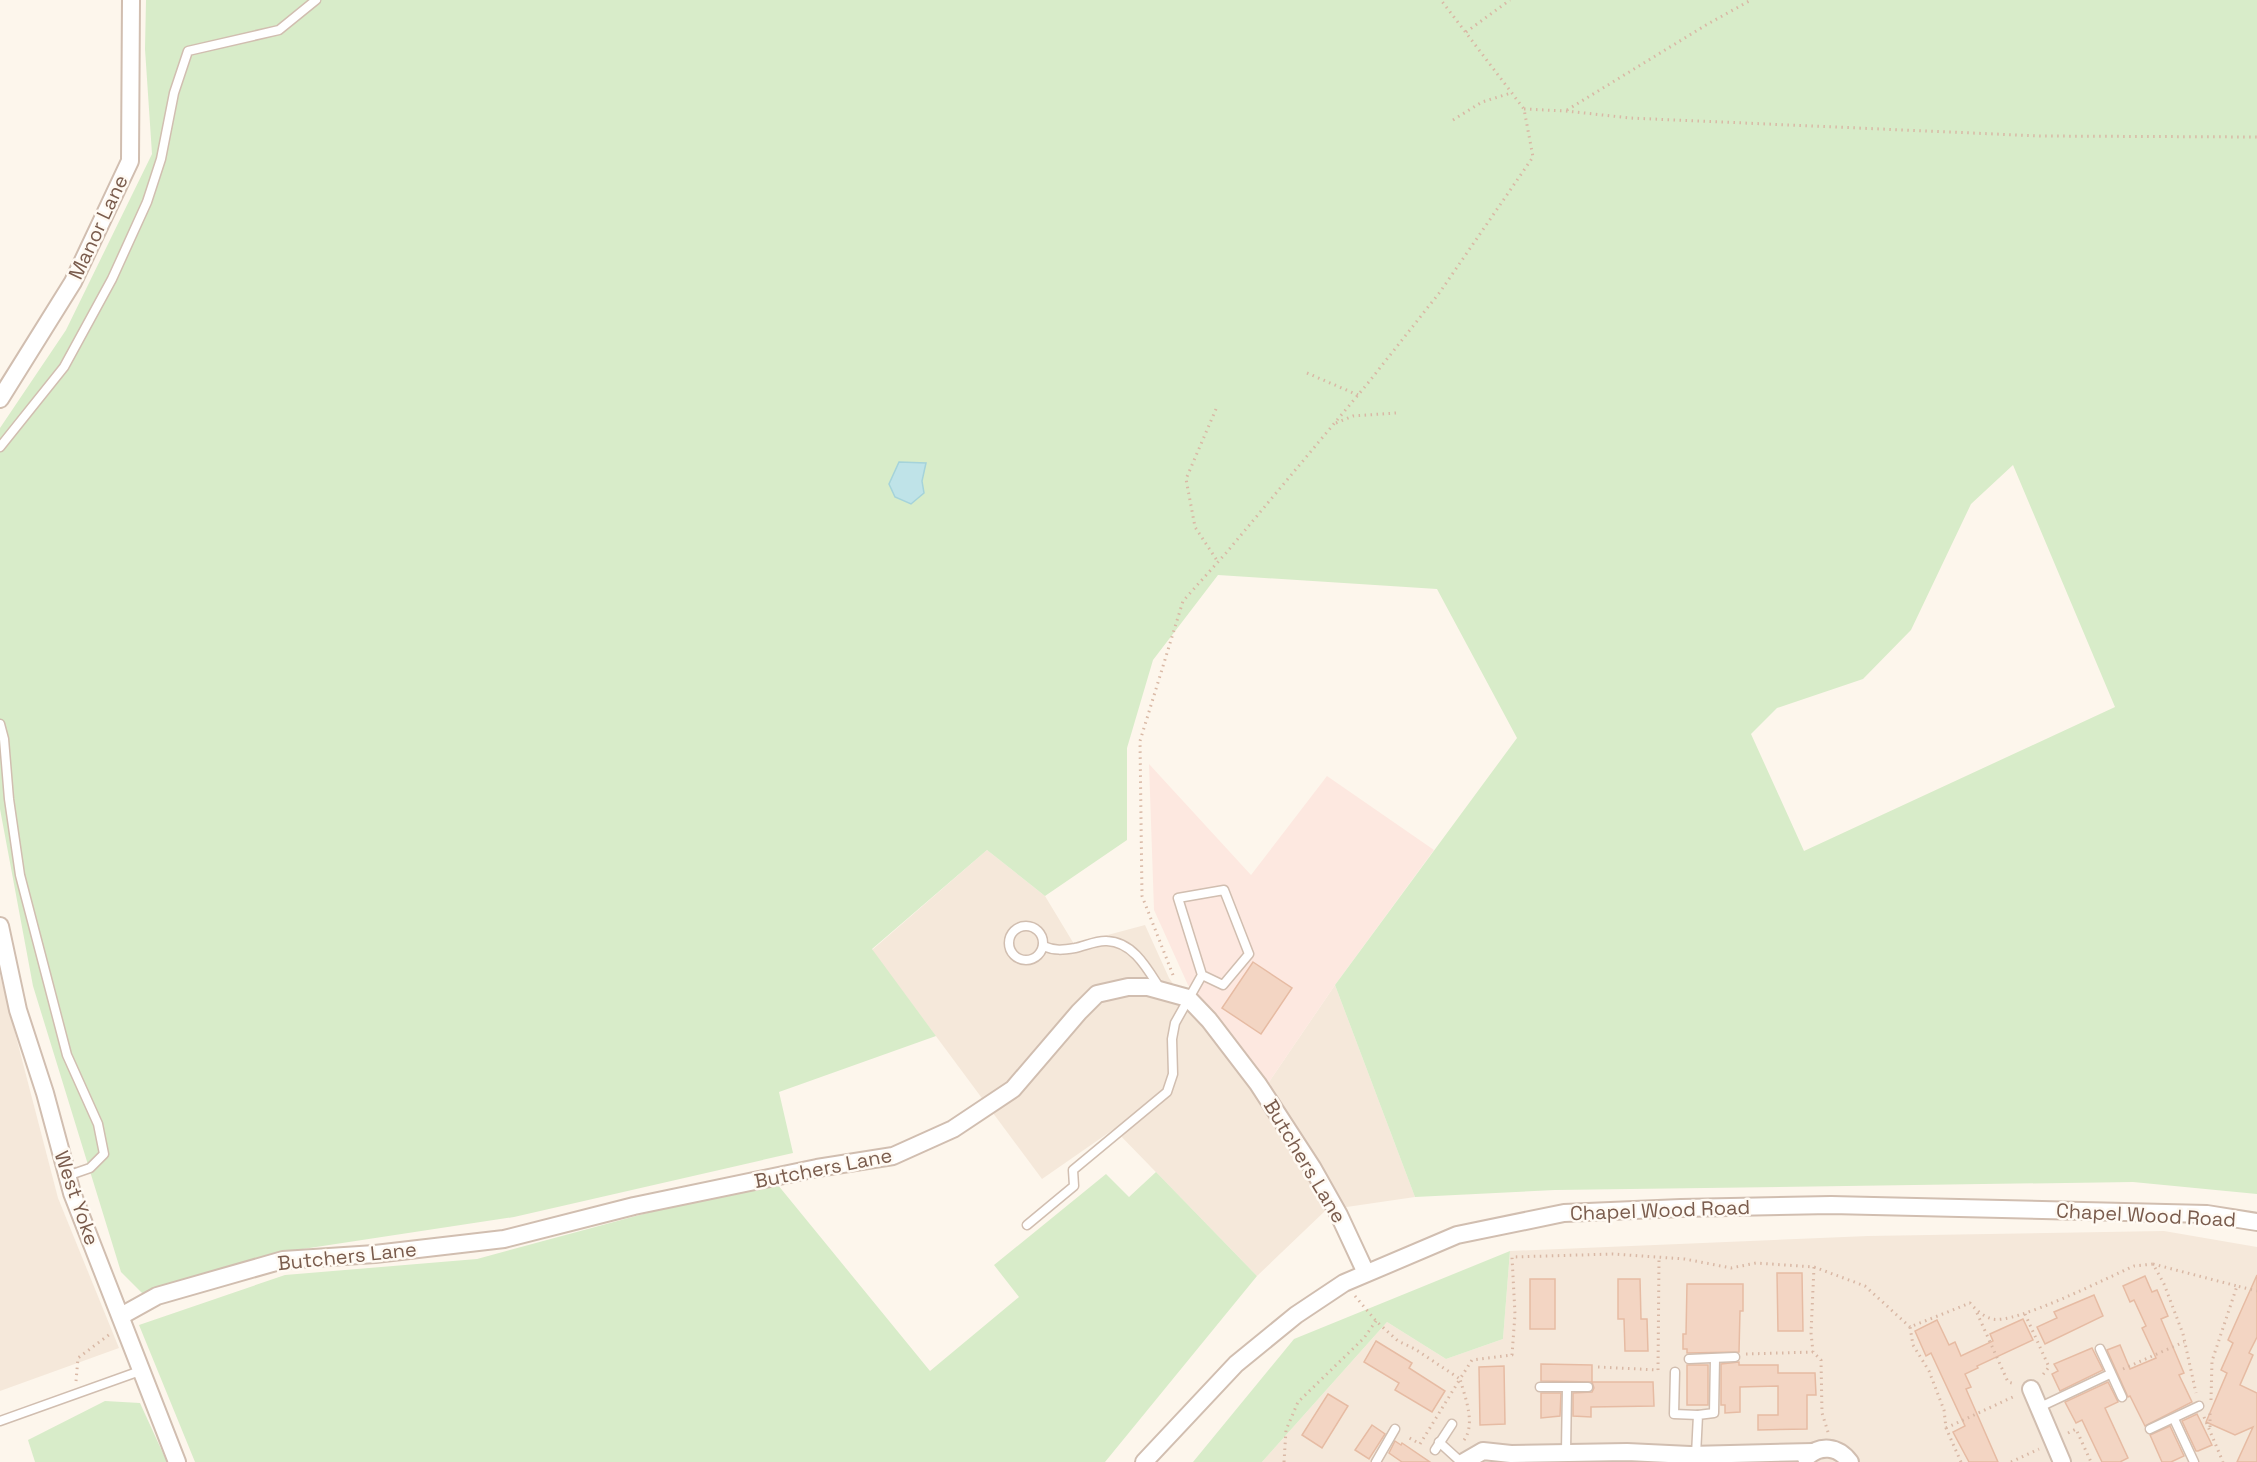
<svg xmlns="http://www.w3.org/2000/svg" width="2257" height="1462" font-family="'Space Grotesk',sans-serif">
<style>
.residential{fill:#f5e8da}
.commercial{fill:#fde8e0}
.green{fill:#d8ecc9;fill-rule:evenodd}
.water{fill:#bfe3e8;stroke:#a5d3da;stroke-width:1.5}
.building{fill:#f3d5c3;stroke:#e6bba3;stroke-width:1.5}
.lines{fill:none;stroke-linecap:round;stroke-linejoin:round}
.service-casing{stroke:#d1beb0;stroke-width:11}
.minor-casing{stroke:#d1beb0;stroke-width:20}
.path{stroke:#d9b8a5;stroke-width:3;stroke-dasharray:1.5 4.5;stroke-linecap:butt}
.service{stroke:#fff;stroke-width:8}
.minor{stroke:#fff;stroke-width:16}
.labels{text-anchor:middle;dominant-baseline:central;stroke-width:5;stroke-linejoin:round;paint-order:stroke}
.street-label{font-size:20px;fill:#7a5c4d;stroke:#fffaf3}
</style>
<rect width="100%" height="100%" fill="#fdf6ec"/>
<g class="residential">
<path d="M 987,850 L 1045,896 L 1074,944 L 1145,925 L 1169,978 L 1248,1087 L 1267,1085 L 1335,985 L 1415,1197 L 1326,1210 L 1257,1276 L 1114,1129 L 1042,1179 L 872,950 Z"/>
<path d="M 0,975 L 58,1198 L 119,1348 L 0,1391 Z"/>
<path d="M 2164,1231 L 2257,1247 L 2257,1462 L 1262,1462 L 1387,1322 L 1446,1359 L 1503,1339 L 1510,1251 L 1868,1236 Z"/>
</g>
<path class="commercial" d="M 1149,764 L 1251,875 L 1327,776 L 1434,850 L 1335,985 L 1267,1085 L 1188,985 L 1154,910 Z"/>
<g class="green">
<path d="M 146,0 L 2257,0 L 2257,1194 L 2133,1182 L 1555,1190 L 1415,1197 L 1335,985 L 1517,738 L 1437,589 L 1218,575 L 1153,660 L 1127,748 L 1127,840 L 1045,896 L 987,850 L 872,949 L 936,1036 L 779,1092 L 793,1153 L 514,1217 L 270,1254 L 143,1294 L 121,1272 L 33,986 L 0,809 L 0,428 L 66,330 L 152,154 L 145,49 ZM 2013,465 L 2115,707 L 1804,851 L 1751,734 L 1777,708 L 1863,679 L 1911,630 L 1971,504 Z"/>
<path d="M 1156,1172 L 1257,1276 L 1105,1462 L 195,1462 L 139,1325 L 285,1275 L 477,1259 L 773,1179 L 930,1371 L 1019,1297 L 994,1265 L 1106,1174 L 1129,1197 Z"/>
<path d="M 1510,1251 L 1503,1339 L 1446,1359 L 1387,1322 L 1262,1462 L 1193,1462 L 1294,1339 Z"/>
<path d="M 105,1401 L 140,1403 L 167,1462 L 35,1462 L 28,1440 Z"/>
</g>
<path class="water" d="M 899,462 L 926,463 L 922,481 L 924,493 L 911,504 L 895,497 L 889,484 Z"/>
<g class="building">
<path d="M 1253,962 L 1292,988 L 1261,1034 L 1222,1008 Z"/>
<path d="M 1777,1273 L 1802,1273 L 1803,1331 L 1778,1331 Z"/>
<path d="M 2257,1275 L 2257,1337 L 2249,1353 L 2253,1355 L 2240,1385 L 2257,1393 L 2257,1462 L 2237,1462 L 2253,1427 L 2235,1435 L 2206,1422 L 2227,1373 L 2221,1370 L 2233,1343 L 2228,1340 Z"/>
<path d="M 2145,1276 L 2152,1292 L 2157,1290 L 2168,1316 L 2161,1319 L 2184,1373 L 2179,1375 L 2192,1402 L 2145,1426 L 2130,1396 L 2128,1397 L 2107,1350 L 2120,1345 L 2130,1369 L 2156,1358 L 2142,1328 L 2146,1326 L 2134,1300 L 2130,1302 L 2123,1286 Z"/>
<rect x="1530" y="1279" width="25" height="50"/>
<path d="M 1618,1279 L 1640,1279 L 1641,1319 L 1647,1319 L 1648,1351 L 1625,1351 L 1624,1319 L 1618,1319 Z"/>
<path d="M 1687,1284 L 1743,1284 L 1743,1311 L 1740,1311 L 1739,1352 L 1687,1353 L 1687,1349 L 1683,1349 L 1683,1334 L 1686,1334 Z"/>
<path d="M 2094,1295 L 2103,1316 L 2045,1344 L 2037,1327 L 2057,1318 L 2054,1312 Z"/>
<path d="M 2023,1319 L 2033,1340 L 1977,1366 L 1978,1368 L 1965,1374 L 1971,1387 L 1966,1389 L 1998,1462 L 1969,1462 L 1953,1432 L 1965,1426 L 1931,1353 L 1926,1356 L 1915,1331 L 1937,1320 L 1949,1345 L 1955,1342 L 1961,1356 L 1993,1341 L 1990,1334 Z"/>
<path d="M 1376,1341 L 1412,1363 L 1409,1368 L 1445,1391 L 1432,1412 L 1395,1390 L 1399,1383 L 1364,1362 Z"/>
<path d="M 2092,1348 L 2103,1370 L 2060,1391 L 2052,1374 L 2058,1371 L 2054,1364 Z"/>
<path d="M 1739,1362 L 1739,1365 L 1778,1365 L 1778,1373 L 1815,1373 L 1816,1395 L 1807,1395 L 1807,1429 L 1758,1430 L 1758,1415 L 1778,1415 L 1778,1386 L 1740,1387 L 1740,1412 L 1725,1413 L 1725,1405 L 1721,1405 L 1721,1364 Z"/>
<path d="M 1541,1364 L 1592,1365 L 1592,1382 L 1541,1381 Z"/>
<rect x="1687" y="1365" width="21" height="40"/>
<path d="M 1504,1366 L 1505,1424 L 1480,1425 L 1479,1367 Z"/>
<path d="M 1592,1382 L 1653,1382 L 1654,1406 L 1591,1407 L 1591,1417 L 1573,1416 L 1573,1393 L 1592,1392 L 1594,1388 Z"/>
<path d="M 2108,1382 L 2118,1402 L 2105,1408 L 2128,1458 L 2120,1462 L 2102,1462 L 2082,1420 L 2076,1423 L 2065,1402 Z"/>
<path d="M 1541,1393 L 1561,1393 L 1560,1416 L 1541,1418 Z"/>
<path d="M 1328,1394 L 1348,1406 L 1322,1448 L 1302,1435 Z"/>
<path d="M 2197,1414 L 2212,1445 L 2198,1451 L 2196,1451 L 2182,1421 Z"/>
<path d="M 1372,1425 L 1385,1434 L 1369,1459 L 1355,1450 Z"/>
<path d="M 2170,1426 L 2184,1456 L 2171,1462 L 2162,1462 L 2150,1435 Z"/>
<path d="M 1395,1441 L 1401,1445 L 1402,1443 L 1430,1462 L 1402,1462 L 1389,1453 Z"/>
</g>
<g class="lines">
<g class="service-casing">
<g id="service">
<path d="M 0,447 L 64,367 L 112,279 L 147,202 L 161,159 L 174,93 L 188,51 L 279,30 L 316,0"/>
<path d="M 0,724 L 4,739 L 9,799 L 20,875 L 67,1055 L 98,1124 L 104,1154 L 90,1168 L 67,1176"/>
<circle cx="1026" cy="943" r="17"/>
<path d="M 1043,946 C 1055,951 1063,950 1075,948 C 1085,946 1097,940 1107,941 C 1134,942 1148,970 1161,990"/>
<path d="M 1027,1225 L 1074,1186 L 1073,1170 L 1167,1092 L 1173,1074 L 1172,1039 L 1175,1023 L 1202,975 L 1178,898 L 1224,890 L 1249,954 L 1223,985 L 1202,975"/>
<path d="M 2100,1349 L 2122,1397"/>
<path d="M 1689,1359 L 1735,1357"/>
<path d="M 1675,1372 L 1674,1414 L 1698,1415"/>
<path d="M 1540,1387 L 1588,1387"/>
<path d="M 2040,1407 L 2110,1374"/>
<path d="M 2174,1419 L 2194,1462"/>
<path d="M 0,1421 L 140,1371"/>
<path d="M 2150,1429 L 2199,1406"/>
<path d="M 1439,1442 L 1461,1462"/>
<path d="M 1435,1450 L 1452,1424"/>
<path d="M 1566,1452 L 1567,1387"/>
<path d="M 1696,1455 L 1698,1415 L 1714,1413 L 1715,1358"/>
<path d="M 1376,1462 L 1395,1429"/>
</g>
</g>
<g class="minor-casing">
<g id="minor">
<path d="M 0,399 L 73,282 L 130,161 L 131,0"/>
<path d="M 0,926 L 18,1010 L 45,1093 L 72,1193 L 177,1462"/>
<path d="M 121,1316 L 157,1296 L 283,1260 L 375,1254 L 504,1239 L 634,1206 L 817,1168 L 893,1156 L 953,1129 L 1013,1089 L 1079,1012 L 1097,994 L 1128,987 L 1148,987 L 1188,998 L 1209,1020 L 1258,1084 L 1312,1167 L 1339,1215 L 1366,1273"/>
<path d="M 2031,1389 L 2062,1462"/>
<path d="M 1690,1455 L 1813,1452"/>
<path d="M 1806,1458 C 1820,1444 1838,1446 1850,1462"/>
<path d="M 1144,1462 L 1236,1364 L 1296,1315 L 1344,1283 L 1457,1235 L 1564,1213 L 1681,1208 L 1831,1205 L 2207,1214 L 2257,1222"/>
<path d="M 1464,1462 L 1483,1451 L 1511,1454 L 1627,1452 L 1690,1455 L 1690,1462"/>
</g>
</g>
<g class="path">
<path d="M 1466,32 L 1510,0"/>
<path d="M 1524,109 L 1566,111 L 1630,118 L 2040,136 L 2257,137"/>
<path d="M 1567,110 L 1706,25 L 1751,0"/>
<path d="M 1453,120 L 1482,102 L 1511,93"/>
<path d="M 1307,373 L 1358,395"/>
<path d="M 1216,409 L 1186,479 L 1195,527 L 1218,562"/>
<path d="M 1336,423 L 1353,416 L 1396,413"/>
<path d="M 1173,975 L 1142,896 L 1140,741 L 1183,601 L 1226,553 L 1368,383 L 1440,292 L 1533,157 L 1524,109 L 1441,0"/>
<path d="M 2153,1264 L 2237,1286"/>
<path d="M 1814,1267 L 1811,1333 L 1813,1352 L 1821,1360 L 1822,1413 L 1828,1432"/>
<path d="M 1355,1296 L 1376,1321 L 1398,1341 L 1415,1349 L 1460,1379 L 1420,1444 L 1406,1436"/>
<path d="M 1977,1313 L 2008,1382 L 2015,1384"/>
<path d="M 2025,1314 L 2049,1367 L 2041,1377"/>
<path d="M 1746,1354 L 1813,1352"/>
<path d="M 1598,1367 L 1658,1370"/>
<path d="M 2123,1369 L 2184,1342"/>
<path d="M 1658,1370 L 1659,1258"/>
<path d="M 76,1381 L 78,1358 L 110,1334"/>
<path d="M 2211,1400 L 2212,1361 L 2237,1286 L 2257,1291"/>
<path d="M 2204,1417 L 2223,1462"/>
<path d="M 2210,1427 L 2210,1412"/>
<path d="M 1946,1428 L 2015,1396"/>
<path d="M 2068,1433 L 2076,1429 L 2091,1462"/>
<path d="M 1464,1440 C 1476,1424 1465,1397 1460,1379 L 1472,1360 L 1512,1355 L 1515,1314 L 1512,1257 L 1613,1254 L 1685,1259 L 1731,1268 L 1756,1263 L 1814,1267 L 1865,1286 L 1910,1327"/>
<path d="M 1284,1462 L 1286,1430 L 1298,1402 L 1364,1338 L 1376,1321"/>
<path d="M 1961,1462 L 1946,1428 L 1944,1410 L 1929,1371 L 1913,1345 L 1910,1327 L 1970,1303 C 1976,1310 1983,1316 1992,1319 C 2014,1325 2109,1277 2134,1266 L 2153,1264 L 2164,1284 L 2183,1334 L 2196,1393"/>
<path d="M 2011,1462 L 2039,1449"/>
</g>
<use href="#service" class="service"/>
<use href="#minor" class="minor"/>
</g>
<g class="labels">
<g class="street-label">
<text transform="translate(98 227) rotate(-65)">Manor Lane</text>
<text transform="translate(1305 1161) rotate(59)">Butchers Lane</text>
<text transform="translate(823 1168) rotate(-11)">Butchers Lane</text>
<text transform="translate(77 1198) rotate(71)">West Yoke</text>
<text transform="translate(1660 1210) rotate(-2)">Chapel Wood Road</text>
<text transform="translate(2146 1215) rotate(3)">Chapel Wood Road</text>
<text transform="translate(347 1256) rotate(-6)">Butchers Lane</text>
</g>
</g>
</svg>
